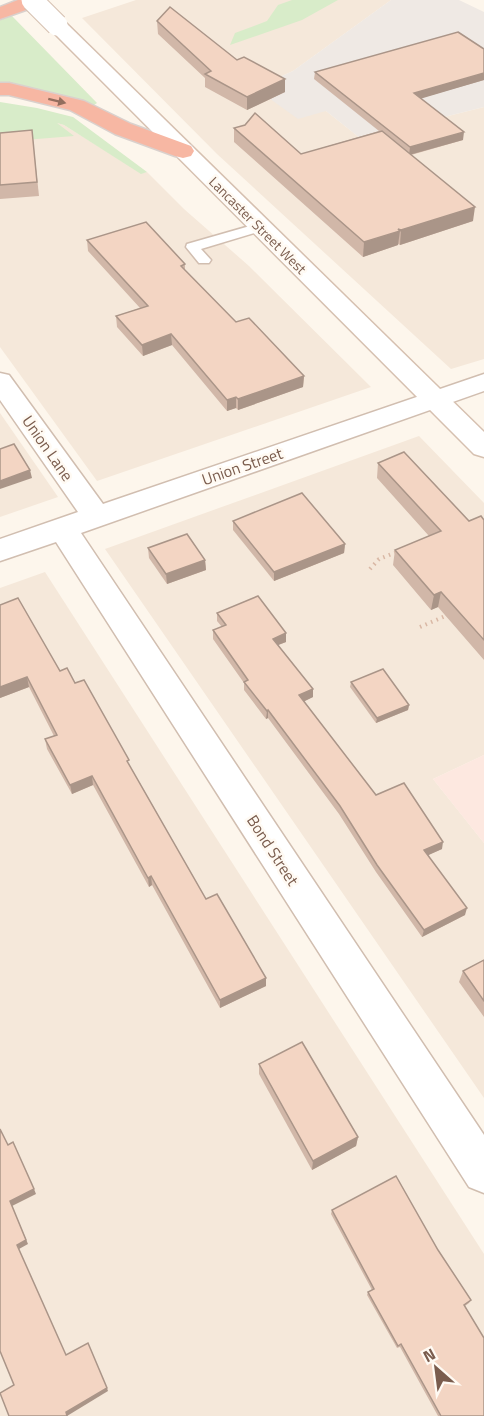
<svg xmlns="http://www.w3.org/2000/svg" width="484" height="1416" font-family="'Titillium Web',sans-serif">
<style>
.residential{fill:#f5e8da}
.commercial{fill:#fde8e0}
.industrial{fill:#efe9e4}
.green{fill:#d8ecc9}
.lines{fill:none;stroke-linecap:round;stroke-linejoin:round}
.service-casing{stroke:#d1beb0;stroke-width:3}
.minor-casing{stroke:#d1beb0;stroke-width:3}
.secondary-casing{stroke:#d6c0b0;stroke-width:3}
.motorway-casing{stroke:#dad1cd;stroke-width:3}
.path{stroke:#d9b8a5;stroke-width:4;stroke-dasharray:1.5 4.5;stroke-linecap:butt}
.service{fill:#fff;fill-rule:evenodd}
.minor{fill:#fff;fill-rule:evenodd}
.secondary{fill:#fff;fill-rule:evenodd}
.motorway{fill:#f7b7a3;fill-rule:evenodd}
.secondary-bridge-casing{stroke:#d6c0b0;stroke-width:23;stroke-linecap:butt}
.secondary-bridge{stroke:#fff;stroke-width:21}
.wall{fill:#d1b7a8}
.shaded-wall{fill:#aa9588}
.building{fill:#f3d5c3;stroke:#aa9588;stroke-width:1.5}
.oneway{fill:#936e5e}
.labels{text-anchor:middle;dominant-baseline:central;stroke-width:5;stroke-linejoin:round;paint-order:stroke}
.far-street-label{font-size:14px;fill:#7a5c4d;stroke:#fffaf3}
.street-label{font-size:16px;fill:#7a5c4d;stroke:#fffaf3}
</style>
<rect width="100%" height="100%" fill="#fdf6ec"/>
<g class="residential">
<path d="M 136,0 L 391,0 L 293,71 L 255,88 L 326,111 L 360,138 L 484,107 L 484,359 L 451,369 L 217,154 L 82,18 Z"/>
<path d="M 0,111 L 31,115 L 64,125 L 141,173 L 147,172 L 184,209 L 249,266 L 371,387 L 97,481 L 0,347 Z"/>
<path d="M 0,413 L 58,497 L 0,517 Z"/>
<path d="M 419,436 L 484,503 L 484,755 L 433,779 L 484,843 L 484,1098 L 105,549 Z"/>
<path d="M 45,572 L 484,1254 L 484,1416 L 0,1416 L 0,588 Z"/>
</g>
<path class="commercial" d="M 484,755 L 484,843 L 433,779 Z"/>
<path class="industrial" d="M 391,0 L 459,0 L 484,12 L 484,107 L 360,138 L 326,111 L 298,119 L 255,88 L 293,71 Z"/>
<g class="green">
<path d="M 292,0 L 338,0 L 302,20 L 230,45 L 235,33 L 267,21 L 278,5 Z"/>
<path d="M 12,16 L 97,103 L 91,107 C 61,95 32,87 0,84 L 0,20 Z"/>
<path d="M 0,102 L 37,108 L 73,117 L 147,172 L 141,174 L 64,125 L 57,123 L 74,136 L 0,142 Z"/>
</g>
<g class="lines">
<g class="service-casing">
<path id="service" d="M 260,223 L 266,227 L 264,230 L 201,249 L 211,260 L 209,263 L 199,263 L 186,247 L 187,244 Z"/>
</g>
<g class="minor-casing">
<path id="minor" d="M 0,373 L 9,375 L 103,504 L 484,374 L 484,391 L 81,533 L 484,1135 L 484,1193 L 469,1187 L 56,542 L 0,561 L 0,539 L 78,512 L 0,400 Z"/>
</g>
<g class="secondary-casing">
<path id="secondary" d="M 57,19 L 64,21 L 484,432 L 484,457 L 474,454 L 50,29 L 47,25 L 50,21 Z"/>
</g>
<g class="motorway-casing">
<g id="motorway">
<path d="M 18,0 L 45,0 L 43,4 L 0,19 L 0,7 Z"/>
<path d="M 0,83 L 9,83 L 84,101 L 131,124 L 191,146 L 194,151 L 191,156 L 183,158 L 175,156 L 115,134 L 70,110 L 9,95 L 0,95 Z"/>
</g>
</g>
<g class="path">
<path d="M 370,569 L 379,559 L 397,552"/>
<path d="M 420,627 L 450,614"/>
</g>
<use href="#service" class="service"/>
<use href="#minor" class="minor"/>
<use href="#secondary" class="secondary"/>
<use href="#motorway" class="motorway"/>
<g class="secondary-bridge-casing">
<path id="secondary-bridge" d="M 32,0 L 57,25"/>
</g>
<use href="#secondary-bridge" class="secondary-bridge"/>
</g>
<g class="wall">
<path d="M 157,21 L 237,60 L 285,79 L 285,92 L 247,110 L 205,87 L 205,78 L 158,34 Z"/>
<path d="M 315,72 L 484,80 L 421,98 L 463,140 L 411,155 L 473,221 L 400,245 L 398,244 L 398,245 L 363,257 L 234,142 L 234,128 L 301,154 L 379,131 L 314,79 Z"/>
<path d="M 32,130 L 39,196 L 0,199 L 0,133 Z"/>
<path d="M 87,240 L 185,264 L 185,270 L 236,322 L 304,376 L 303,387 L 238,410 L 236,408 L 227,411 L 172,345 L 143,356 L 117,327 L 116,316 L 140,308 L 88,251 Z"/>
<path d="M 378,463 L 469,521 L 484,520 L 484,660 L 438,607 L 431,610 L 393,565 L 395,550 L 429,536 L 377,478 Z"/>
<path d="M 233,521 L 345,544 L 344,553 L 274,581 L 233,530 Z"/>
<path d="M 148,548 L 205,560 L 206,570 L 167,584 L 149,558 Z"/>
<path d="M 0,605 L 60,671 L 75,683 L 130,766 L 206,899 L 266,986 L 220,1008 L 152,885 L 149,887 L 93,785 L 72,794 L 47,749 L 45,739 L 54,736 L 29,687 L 0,698 Z"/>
<path d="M 217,613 L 286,633 L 286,642 L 278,645 L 313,689 L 313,697 L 304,701 L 376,795 L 442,849 L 428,855 L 465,915 L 422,937 L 376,872 L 339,814 L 268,718 L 266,719 L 244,690 L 244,683 L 213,639 L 213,630 L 222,627 L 217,621 Z"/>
<path d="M 351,682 L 409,705 L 408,710 L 376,723 L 350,687 Z"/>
<path d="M 484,960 L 484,1017 L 459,982 L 463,971 Z"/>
<path d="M 259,1064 L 358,1137 L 356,1146 L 312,1170 L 259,1074 Z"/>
<path d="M 332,1210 L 438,1250 L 471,1300 L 469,1303 L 465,1306 L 484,1416 L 438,1416 L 400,1347 L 397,1348 L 367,1295 L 368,1292 L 372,1290 L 331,1214 Z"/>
</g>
<g class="shaded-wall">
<path d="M 484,73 L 484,80 L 413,101 L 414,93 Z"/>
<path d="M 285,79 L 285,92 L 247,110 L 247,97 Z"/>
<path d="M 464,132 L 463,140 L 409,155 L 410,147 Z"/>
<path d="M 475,207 L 473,221 L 400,245 L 401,230 Z"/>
<path d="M 400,231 L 398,245 L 363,257 L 364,242 Z"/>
<path d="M 171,334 L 172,345 L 143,356 L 142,345 Z"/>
<path d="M 304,376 L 303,387 L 238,410 L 238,399 Z"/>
<path d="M 236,397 L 236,408 L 227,411 L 227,400 Z"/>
<path d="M 30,470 L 32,478 L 0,489 L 0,481 Z"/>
<path d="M 345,544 L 344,553 L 274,581 L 274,572 Z"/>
<path d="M 205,560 L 206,570 L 167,584 L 166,574 Z"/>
<path d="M 441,592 L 438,607 L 431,610 L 434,595 Z"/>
<path d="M 286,633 L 286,642 L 273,647 L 273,639 Z"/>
<path d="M 27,677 L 29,687 L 0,698 L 0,687 Z"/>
<path d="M 313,689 L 313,697 L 299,704 L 299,695 Z"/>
<path d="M 409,705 L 408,710 L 376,723 L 377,718 Z"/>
<path d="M 268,710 L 268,718 L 266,719 L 267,711 Z"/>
<path d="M 92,776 L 93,785 L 72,794 L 70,785 Z"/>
<path d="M 443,842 L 442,849 L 422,858 L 424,850 Z"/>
<path d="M 151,876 L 152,885 L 149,887 L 148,878 Z"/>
<path d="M 467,908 L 465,915 L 422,937 L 424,930 Z"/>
<path d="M 266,978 L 266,986 L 220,1008 L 220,1000 Z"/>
<path d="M 358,1137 L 356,1146 L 312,1170 L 313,1161 Z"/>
<path d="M 34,1189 L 36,1194 L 12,1206 L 28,1244 L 19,1249 L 17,1245 L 10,1201 Z"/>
<path d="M 107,1388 L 108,1391 L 67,1416 L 66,1412 Z"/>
</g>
<g class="building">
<path d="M 170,7 L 237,60 L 244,57 L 285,79 L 247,97 L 205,74 L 211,71 L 157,21 Z"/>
<path d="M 458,32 L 484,49 L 484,73 L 414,93 L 464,132 L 410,147 L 315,72 Z"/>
<path d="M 255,113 L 301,154 L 382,131 L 475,207 L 401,230 L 398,229 L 400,231 L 364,242 L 234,128 L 245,125 Z"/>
<path d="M 32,130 L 37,182 L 0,185 L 0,133 Z"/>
<path d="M 146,222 L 185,264 L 181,266 L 236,322 L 249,318 L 304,376 L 238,399 L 236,397 L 227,400 L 171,334 L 142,345 L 116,316 L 148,306 L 87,240 Z"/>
<path d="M 14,444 L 30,470 L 0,481 L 0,449 Z"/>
<path d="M 404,452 L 469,521 L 481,516 L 484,520 L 484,640 L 441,592 L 434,595 L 395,550 L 441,531 L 378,463 Z"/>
<path d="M 302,493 L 345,544 L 274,572 L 233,521 Z"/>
<path d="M 187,534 L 205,560 L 166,574 L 148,548 Z"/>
<path d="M 258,596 L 286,633 L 273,639 L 313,689 L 299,695 L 376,795 L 404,783 L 443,842 L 424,850 L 467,908 L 424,930 L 377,865 L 340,806 L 268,710 L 267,711 L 244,682 L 248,680 L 213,630 L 226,625 L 217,613 Z"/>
<path d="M 18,598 L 60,671 L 67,668 L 75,683 L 84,680 L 129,760 L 127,761 L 206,899 L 217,894 L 266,978 L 220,1000 L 151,876 L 148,878 L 92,776 L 70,785 L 45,739 L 57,735 L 27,677 L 0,687 L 0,605 Z"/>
<path d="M 383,669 L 409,705 L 377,718 L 351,682 Z"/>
<path d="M 484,960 L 484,1001 L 463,971 Z"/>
<path d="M 302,1042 L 358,1137 L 313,1161 L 259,1064 Z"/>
<path d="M 0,1129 L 8,1145 L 13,1142 L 34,1189 L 10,1201 L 26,1240 L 17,1245 L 66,1355 L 88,1343 L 107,1388 L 66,1412 L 67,1416 L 9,1416 L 0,1393 L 14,1385 L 0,1351 Z"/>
<path d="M 396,1176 L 438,1250 L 471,1300 L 464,1305 L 484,1338 L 484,1416 L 441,1416 L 401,1344 L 398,1346 L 368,1292 L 374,1289 L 332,1210 Z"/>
</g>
<defs><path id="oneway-solid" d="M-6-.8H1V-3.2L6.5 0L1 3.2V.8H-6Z" transform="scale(1.5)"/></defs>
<use class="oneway" href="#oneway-solid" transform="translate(57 101) rotate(14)"/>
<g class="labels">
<g class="far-street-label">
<text transform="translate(258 225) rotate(45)">Lancaster Street West</text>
</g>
<g class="street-label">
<text transform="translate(48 448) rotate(55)">Union Lane</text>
<text transform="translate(242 466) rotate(-19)">Union Street</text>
<text transform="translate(273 850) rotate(57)">Bond Street</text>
</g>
</g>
<g transform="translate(436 1368) rotate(332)" stroke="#fffaf3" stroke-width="4.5" paint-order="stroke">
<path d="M0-4.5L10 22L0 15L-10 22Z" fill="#7a5c4d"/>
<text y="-9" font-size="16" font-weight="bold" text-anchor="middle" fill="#7a5c4d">N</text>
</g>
</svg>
